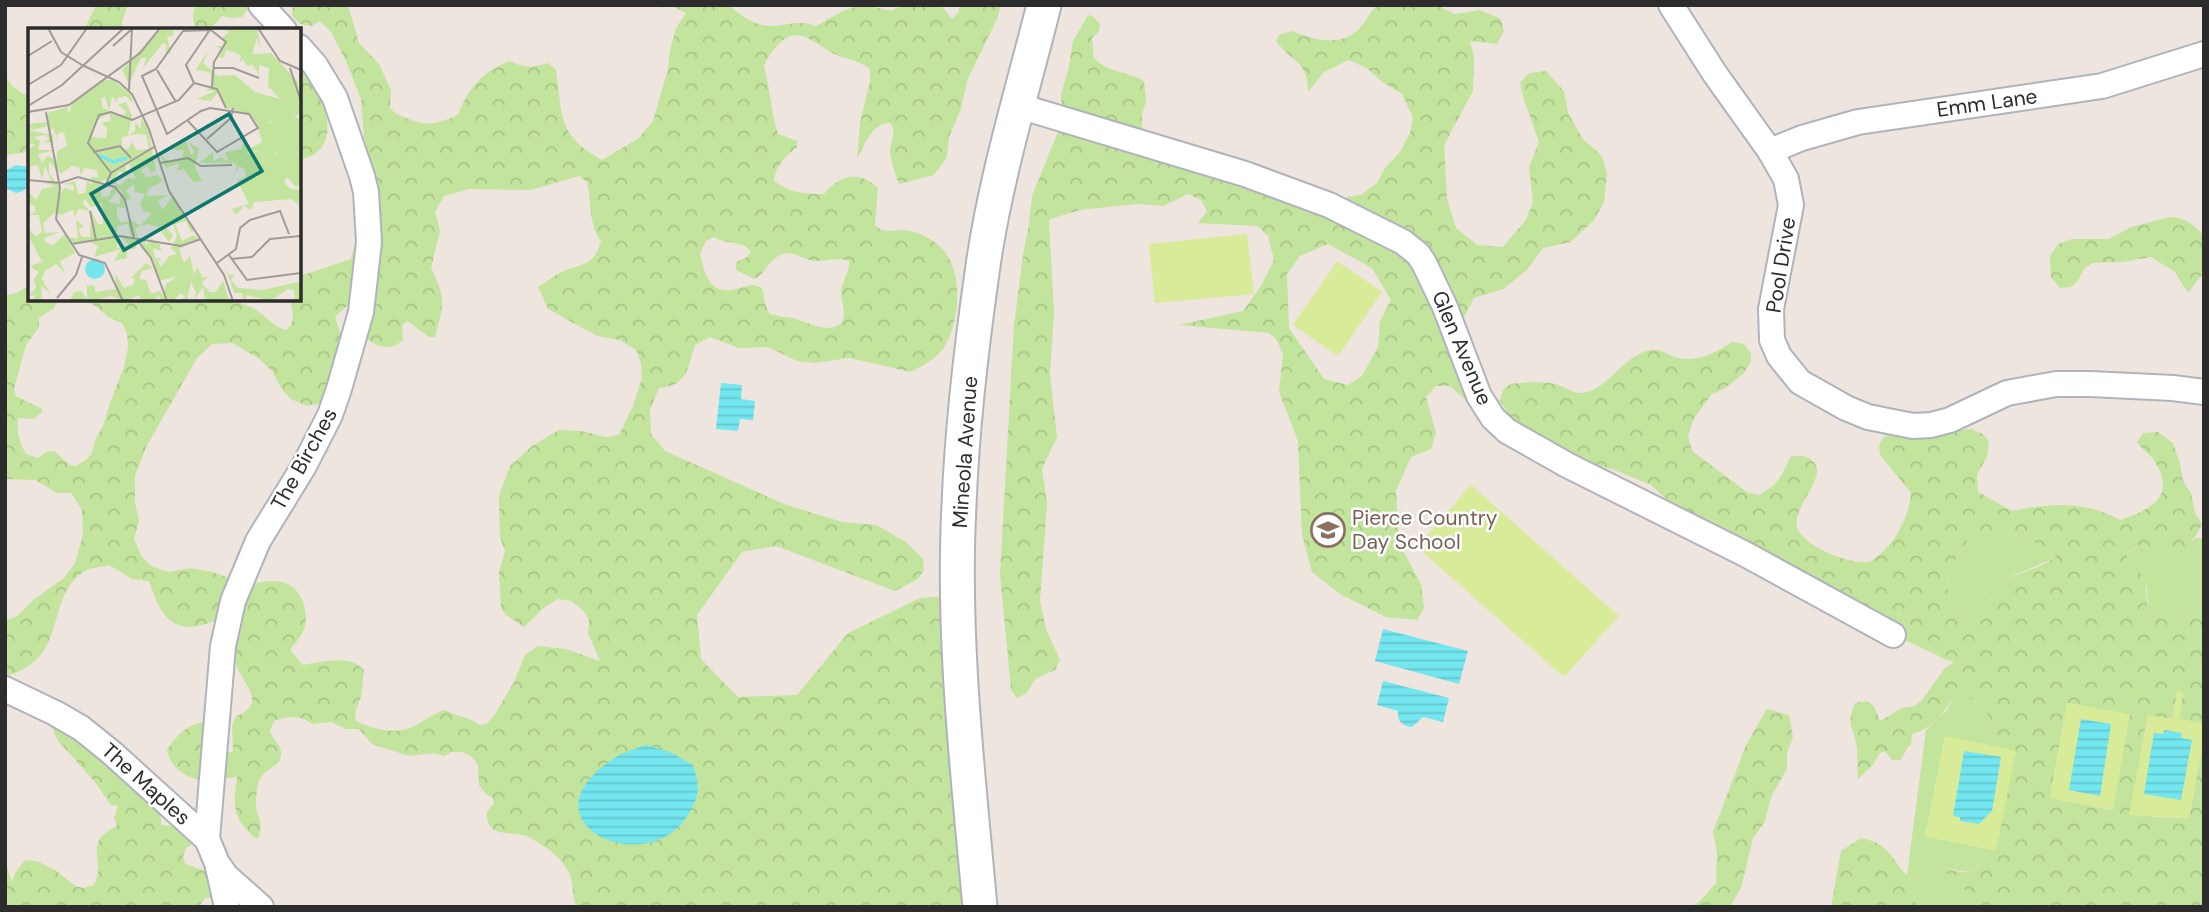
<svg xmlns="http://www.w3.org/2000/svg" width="2209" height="912" font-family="'DM Sans',sans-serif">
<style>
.grass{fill:#c3e49c}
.forest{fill:url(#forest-crowns);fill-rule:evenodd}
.pitch{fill:#d8eb98}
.water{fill:url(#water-rules)}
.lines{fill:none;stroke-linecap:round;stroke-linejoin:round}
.minor-casing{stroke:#afb4bc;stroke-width:28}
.secondary-casing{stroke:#afb4bc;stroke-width:37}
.minor{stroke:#fff;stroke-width:24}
.secondary{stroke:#fff;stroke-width:33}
.labels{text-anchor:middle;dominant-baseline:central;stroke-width:5;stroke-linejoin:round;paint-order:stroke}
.street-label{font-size:21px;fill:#2c2c2c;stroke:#fff}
.education-label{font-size:21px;fill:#785e54;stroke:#fff;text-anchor:start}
.inset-river{fill:none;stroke:#73e6ef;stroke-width:3.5}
.inset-road{fill:none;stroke:#a09b97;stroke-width:2}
.view{fill:#0f766e;fill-opacity:0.15;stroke:#0f766e;stroke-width:3.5}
.inset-edge{fill:none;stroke:#2c2c2c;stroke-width:3.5}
</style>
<defs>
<pattern id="forest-crowns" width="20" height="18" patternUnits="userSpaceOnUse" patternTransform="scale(1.75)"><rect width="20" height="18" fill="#c3e49c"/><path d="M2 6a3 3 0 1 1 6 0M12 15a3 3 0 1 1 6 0" fill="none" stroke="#a8c487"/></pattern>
<pattern id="water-rules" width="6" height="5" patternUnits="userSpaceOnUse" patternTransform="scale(1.75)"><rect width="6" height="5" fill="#73e6ef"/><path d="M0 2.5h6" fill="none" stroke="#64c5cd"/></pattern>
</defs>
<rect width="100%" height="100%" fill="#eee5df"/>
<g class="grass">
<path d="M 1995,531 C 2020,532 2037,543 2056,557 L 1999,582 L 1991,593 L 1986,609 L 1964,633 L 1960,617 L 1950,600 L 1947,585 L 1951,566 L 1969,538 L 1980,532 Z"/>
<path d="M 2196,538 L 2204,539 L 2204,622 C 2181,610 2174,606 2148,612 L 2147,587 L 2127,557 L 2130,551 L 2139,545 C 2161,550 2177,553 2196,538 Z"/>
<path d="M 1906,613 C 1912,629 1922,645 1936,655 L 1878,627 L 1886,614 Z"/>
<path d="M 1962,685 L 1982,700 L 1988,717 L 1995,729 L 1988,745 L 1945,737 L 1925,836 L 1982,848 L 1993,860 C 1983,865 1973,872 1961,871 C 1953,871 1948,866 1939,868 C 1931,870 1923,877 1914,880 L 1907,875 L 1926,730 L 1947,710 L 1955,694 Z"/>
<path d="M 1950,872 L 1959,876 L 1976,902 L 1987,907 L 1918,907 C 1915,899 1910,893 1916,887 L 1942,873 Z"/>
<path d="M 2017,893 L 2024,893 L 2033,907 L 1996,907 L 2002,905 Z"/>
</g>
<g class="forest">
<path d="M 96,5 L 128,5 L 122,21 L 124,30 L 84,30 Z"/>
<path d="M 195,5 L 250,5 L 242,17 L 232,18 L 222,16 L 209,30 C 192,30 191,20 195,5 Z"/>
<path d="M 293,5 L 348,5 L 359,43 L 379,64 L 391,90 L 390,108 C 396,115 400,116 409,119 C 427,127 440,123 458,115 C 468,88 483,71 510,61 C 524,68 532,68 548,63 L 556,70 C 563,116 556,134 602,160 L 639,138 L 653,121 L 668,69 L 670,50 L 676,28 L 686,13 L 670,5 L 661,8 L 657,5 L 729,5 C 741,16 753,25 770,26 C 786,26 800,19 816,26 L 843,11 L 855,7 L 874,7 L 891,11 L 903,5 L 941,5 L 952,19 L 959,12 L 960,5 L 1001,5 L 997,19 L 967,81 L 961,109 L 949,137 L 947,157 L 934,175 L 899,184 C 896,175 890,161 890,151 C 891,140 896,134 891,123 C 872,122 865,145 857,159 L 860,123 L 870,81 L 870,69 C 860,61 851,60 839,56 C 827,51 817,42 805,37 C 786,29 771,51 764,66 C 770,89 771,111 778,134 L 797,141 L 797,147 C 786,156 775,166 774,181 C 789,193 805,194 824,194 C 840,175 858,169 878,188 L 875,225 C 885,235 892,229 905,230 C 914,231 922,234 930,239 C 965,258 962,316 945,346 C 938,358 922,366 911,372 L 849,358 L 815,363 L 797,361 L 768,347 L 739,348 L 710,337 L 695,345 C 688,368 687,386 659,388 L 650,410 L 651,434 L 665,451 L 784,504 L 842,522 L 876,525 L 906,542 L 923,559 L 924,570 L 918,579 L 895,591 L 776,546 L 742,552 L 697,615 L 701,659 L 738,697 L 797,695 L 848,633 L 920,598 L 959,595 L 980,907 L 576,907 C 572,895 574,880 567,869 C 559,855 543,845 529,837 C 516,830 490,839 487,818 C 486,812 489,808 494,804 L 493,798 L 486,794 L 479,785 L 478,765 L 472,757 L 463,752 L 451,752 L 444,756 L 434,753 L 409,756 L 372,744 L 359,729 L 346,729 L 331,722 L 312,724 C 301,715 286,716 274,721 L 270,731 C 272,739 282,745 281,755 C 281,768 264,766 258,784 C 257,791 255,800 256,807 C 258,821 264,821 258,839 C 248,835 256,839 249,832 C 231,814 234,800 237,776 C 210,784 174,783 167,750 C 177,734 191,721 210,722 L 227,751 L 231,753 L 233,750 L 232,726 L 236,716 C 272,703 237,679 235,660 C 234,652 236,644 235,637 C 234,629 231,622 230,614 C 183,637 165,631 149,581 L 132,579 L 109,565 C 101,567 89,568 83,572 C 48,597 65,645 25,668 C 18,672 13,675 5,676 L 5,621 L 17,616 L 33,600 L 64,578 L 75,563 L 83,534 L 82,510 L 71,493 L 57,493 L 35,480 L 5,479 L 5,295 L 17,293 L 30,284 L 30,299 L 59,299 L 54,308 L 39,318 L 39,327 L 26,345 L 14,389 L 16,396 L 42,409 L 42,412 L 34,419 L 18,418 C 16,430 20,444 26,454 L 38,458 L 46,452 L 54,451 L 70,465 L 76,466 L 86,460 L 92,453 L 95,440 L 103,426 L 111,400 L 124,367 L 128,348 L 127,333 L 122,323 L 108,317 L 97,307 L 82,299 L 220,299 C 231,303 242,302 253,308 C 265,315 272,326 286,330 C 297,323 292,310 290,299 L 299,299 L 299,279 L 303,275 L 351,259 L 372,175 L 364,136 L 361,99 L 345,59 L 331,32 L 320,21 L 312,26 L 300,24 L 292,15 ZM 579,176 L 587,182 C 592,204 588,222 601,241 C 594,269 578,263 558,274 C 551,278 544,283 538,287 L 548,309 L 597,336 L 620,340 L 636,350 L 641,363 L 642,378 L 633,406 L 619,435 L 605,437 L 582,431 L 559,430 L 532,446 L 510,466 L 499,496 L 500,538 L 505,551 L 499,572 L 501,608 L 506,615 L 524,627 L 546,606 L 558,599 L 571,601 L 583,610 L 589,620 L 588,633 L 600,661 L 566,649 L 538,646 L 525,655 L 514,682 L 494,716 L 486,724 L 480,725 C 469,717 456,716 444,710 C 434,714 427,719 418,724 C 399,736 375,730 356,721 L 355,712 L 361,697 L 364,670 C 350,654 323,662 303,665 L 290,650 C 294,644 300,638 303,632 C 311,614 302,586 282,582 C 268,579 252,584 238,587 L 229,578 L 213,572 L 190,568 L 169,572 L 153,567 L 142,557 L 134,539 L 139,521 L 135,502 L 135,476 L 146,447 L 197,358 L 212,344 L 232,343 L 258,358 L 272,371 L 281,388 L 291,399 L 307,406 L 328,402 L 348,357 L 335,317 L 349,304 C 355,314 360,330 368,339 C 379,349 393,350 403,340 L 402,326 L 407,321 L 429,337 L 435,337 C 444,305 446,298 431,268 L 440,231 L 435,212 L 444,196 L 469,189 L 531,190 ZM 714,237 C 726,245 741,240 751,251 L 747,257 L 736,262 L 736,270 L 754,279 C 765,275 767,262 778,256 C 792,248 802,260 815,261 C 827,261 837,257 849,261 C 850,272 842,281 841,293 C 841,300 846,314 843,320 C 833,338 804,320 792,318 C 784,317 777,316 770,314 C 764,305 765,298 762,288 C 753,283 749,285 740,288 C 710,297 705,277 700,253 L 706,241 Z"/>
<path d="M 1377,5 L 1436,5 L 1455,14 L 1480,10 L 1501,19 L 1504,31 L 1497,44 L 1470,41 L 1474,56 L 1473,91 L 1444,145 L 1447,199 L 1456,228 L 1477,245 L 1503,247 L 1526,220 L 1533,202 L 1529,167 L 1539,142 L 1523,97 L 1520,83 L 1529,73 L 1546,71 L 1564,91 L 1568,113 L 1583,139 L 1602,156 L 1607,173 L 1604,203 L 1593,221 L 1571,242 L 1543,248 L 1527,270 L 1503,289 L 1474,298 L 1464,317 L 1459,343 L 1479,409 L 1468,402 L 1450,386 L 1436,386 L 1426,397 L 1436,433 L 1431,449 L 1411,457 L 1396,491 L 1399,543 L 1421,584 L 1424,608 L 1417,620 L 1386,617 L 1340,594 L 1312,572 L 1302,535 L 1298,441 L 1279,392 L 1283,354 L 1276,339 L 1269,333 L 1179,325 L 1243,311 L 1261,286 L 1274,260 L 1268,236 L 1257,226 L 1198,223 L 1207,211 L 1201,200 L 1188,194 L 1163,206 L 1137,204 L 1080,210 L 1050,219 L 1049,222 L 1054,312 L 1050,375 L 1057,437 L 1042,469 L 1047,503 L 1040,601 L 1046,629 L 1060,660 L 1055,670 L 1035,679 L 1027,693 L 1017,698 L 1011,690 L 1000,574 L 1014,325 L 1023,255 L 1029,224 L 1032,196 L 1063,119 L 1061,94 L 1069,67 L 1073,41 L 1088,15 L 1094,17 L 1100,24 L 1099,31 L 1092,38 L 1094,58 C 1112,75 1125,70 1144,81 L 1146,101 L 1142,114 L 1142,129 L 1132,138 L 1329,205 L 1347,197 L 1361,195 L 1377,183 L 1384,169 L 1400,152 L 1410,133 L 1413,118 L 1402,94 L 1381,81 L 1368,69 L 1349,60 L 1324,72 L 1308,92 C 1308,60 1291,62 1276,41 L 1279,35 L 1292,31 C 1315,40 1340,48 1360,28 C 1366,21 1370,12 1377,5 ZM 1328,244 L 1372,268 L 1391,300 L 1380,321 L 1378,347 L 1362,376 L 1348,385 L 1324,379 L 1289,328 L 1287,274 L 1300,256 Z"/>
<path d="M 299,47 C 313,78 356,149 299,160 Z"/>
<path d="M 5,76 L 12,86 L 30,98 L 30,152 L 5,155 Z"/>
<path d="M 2170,217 C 2185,218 2194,224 2204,236 L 2204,272 L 2188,293 L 2175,272 L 2151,257 L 2122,262 L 2092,263 L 2084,269 L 2078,280 L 2071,287 L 2060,288 L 2051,277 L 2050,256 L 2058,244 L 2072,239 L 2109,239 L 2131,227 Z"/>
<path d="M 1732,342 L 1744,344 L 1751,353 L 1751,362 L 1743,374 L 1724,389 L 1712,394 L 1694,418 L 1688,436 L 1692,451 L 1747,492 L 1759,495 C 1778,484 1782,477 1790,457 C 1798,455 1803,455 1810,459 C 1833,473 1791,507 1797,527 C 1802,546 1849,564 1867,562 C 1871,562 1877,557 1880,554 C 1898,539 1909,515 1911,493 L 1880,455 L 1879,446 L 1883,438 L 1891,433 L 1923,433 L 1971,429 L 1983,434 L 1989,441 L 1987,456 L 1977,475 L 1978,492 L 2012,511 C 2052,503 2083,500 2120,520 C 2150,510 2177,497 2155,462 C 2151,454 2142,450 2137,442 L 2143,433 L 2158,432 L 2173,443 L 2180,463 L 2183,481 L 2191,493 L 2195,513 L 2202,524 C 2188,556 2168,552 2139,545 L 2130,550 L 2127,557 L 2145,579 L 2148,612 C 2174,606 2181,610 2204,622 L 2204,724 L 2179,719 L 2183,693 L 2177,692 L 2173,719 L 2148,716 L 2140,757 L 2153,817 L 2189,818 L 2204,737 L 2204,907 L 2033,907 L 2024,893 L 2017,893 L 2002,905 L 1987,907 L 1976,903 L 1967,895 L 1959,876 C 1942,869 1932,880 1916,887 C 1910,893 1915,900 1918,907 L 1831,907 L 1841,851 L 1861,838 C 1895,844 1891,866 1914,880 C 1923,877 1931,870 1939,868 C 1947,866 1953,871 1961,872 C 1972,872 1983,865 1992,860 L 1982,848 L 1988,745 L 1995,729 L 1988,717 L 1982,700 L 1970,699 L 1962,686 C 1944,707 1942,725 1912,734 L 1911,745 L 1907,748 L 1901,760 L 1892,760 L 1885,751 L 1880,753 L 1873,765 L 1858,779 C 1857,769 1858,759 1857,749 C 1855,728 1845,727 1855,703 L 1866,701 L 1874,706 L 1880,721 L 1902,708 L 1914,706 L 1922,700 L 1945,668 L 1954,662 C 1929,656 1914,637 1906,613 L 1886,614 L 1872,611 L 1731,539 L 1700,517 L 1677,509 L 1651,485 L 1612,469 L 1584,462 L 1522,428 L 1510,416 L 1500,401 C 1501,396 1502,389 1507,386 C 1516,381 1544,382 1555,384 C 1564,386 1570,392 1580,393 C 1607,393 1625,352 1652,350 C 1660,349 1665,353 1672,356 C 1695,364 1714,354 1732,342 ZM 1995,531 C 2020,532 2037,543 2056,557 L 2042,565 L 1999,582 L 1991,593 L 1986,609 L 1969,623 L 1964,632 L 1960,617 L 1950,600 L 1947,585 L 1951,566 L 1969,538 L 1980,532 ZM 2067,703 L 2110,711 L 2123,751 L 2112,810 L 2050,798 Z"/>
<path d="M 1767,709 L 1789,715 L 1793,737 L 1787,752 L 1787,769 L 1772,795 L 1764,823 L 1753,838 L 1741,888 L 1730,907 L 1691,907 L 1700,901 L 1716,883 L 1717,853 L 1713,832 L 1746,745 Z"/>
<path d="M 50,723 C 77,739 106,756 128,777 C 133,782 136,790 141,796 C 150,808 162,804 161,825 L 180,827 L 197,838 L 193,844 L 186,848 L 183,857 L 186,864 L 208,872 L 217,892 L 211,898 L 205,898 L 199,907 L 5,907 L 5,861 L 12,882 L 14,875 L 25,860 L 37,861 L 55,870 L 75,886 L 83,888 L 94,885 C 107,860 81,843 117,826 L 114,818 L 118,806 L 111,805 L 95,782 L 58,741 Z"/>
</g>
<g class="pitch">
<path d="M 1247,234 L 1254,294 L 1155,303 L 1149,244 Z"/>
<path d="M 1337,261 L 1382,292 L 1338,356 L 1293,325 Z"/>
<path d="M 1471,485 L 1619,616 L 1564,677 L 1417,547 Z"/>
<path d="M 2177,691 L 2183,692 L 2179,719 L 2204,724 L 2204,737 L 2189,818 L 2129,815 L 2148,715 L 2173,719 Z"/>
<path d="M 2067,703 L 2130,714 L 2113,810 L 2050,798 Z"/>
<path d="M 1945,736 L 2016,751 L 1996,851 L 1925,836 Z"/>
</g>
<g class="water">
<path d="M 16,165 L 30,167 L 30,185 L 23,191 L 16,193 L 5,188 L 5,171 Z"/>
<path d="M 721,383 L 742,385 L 741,399 L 755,401 L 753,420 L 740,419 L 738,431 L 716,429 Z"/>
<path d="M 1383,629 L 1468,651 L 1459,684 L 1375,661 Z"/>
<path d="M 1383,681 L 1449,698 L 1443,722 L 1423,717 L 1412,727 C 1402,726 1397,721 1398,711 L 1377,705 Z"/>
<path d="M 2081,719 L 2111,724 L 2100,796 L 2069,790 Z"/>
<path d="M 2164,730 L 2182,733 L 2181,738 L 2192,740 L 2181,800 L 2144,794 L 2154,733 L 2163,734 Z"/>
<path d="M 645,745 L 670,752 L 693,765 C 700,786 700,795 688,815 C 648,882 514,822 616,757 C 624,752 636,749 645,745 Z"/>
<path d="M 1964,751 L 2001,757 L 1992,811 L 1979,824 L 1960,821 L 1960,817 L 1953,816 Z"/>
</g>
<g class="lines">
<g class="minor-casing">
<g id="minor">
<path d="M 261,5 L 284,30"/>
<path d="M 1671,5 L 1715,74 L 1770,151 L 1786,179 L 1791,205 L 1771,309 L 1772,340 L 1779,356 L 1800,382 L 1846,408 L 1868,417 L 1913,426 L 1931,425 L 1950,420 L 2007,393 L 2056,384 L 2090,384 L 2173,388 L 2204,392"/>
<path d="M 1019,106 L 1245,174 L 1329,205 L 1403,242 L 1418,254 L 1424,263 L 1445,307 L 1479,396 L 1493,418 L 1507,431 L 1567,465 L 1745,554 L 1893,635"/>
<path d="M 1770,151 L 1802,138 L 1858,122 L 2102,86 L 2204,54"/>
<path d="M 5,689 L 55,713 L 81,728 L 112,753 L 207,839 L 217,863 L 226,876 L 261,907"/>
<path d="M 207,839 L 223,646 L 233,601 L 258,541 L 304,466 L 330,415 L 339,389 L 361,312 L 369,242 L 366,192 L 362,176 L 335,98 L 315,65 L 299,47"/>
<path d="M 218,867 L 227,907"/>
</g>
</g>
<g class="secondary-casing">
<path id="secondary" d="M 980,907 C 968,774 952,639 959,505 C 962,428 971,350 982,273 C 994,183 1022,93 1044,5"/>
</g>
<use href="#minor" class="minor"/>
<use href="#secondary" class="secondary"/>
</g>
<defs>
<g id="school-ring" transform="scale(1.75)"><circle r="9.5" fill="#fff" stroke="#8d6e63" stroke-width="1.5"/><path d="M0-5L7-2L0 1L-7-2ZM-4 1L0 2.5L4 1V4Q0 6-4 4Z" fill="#8d6e63"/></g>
</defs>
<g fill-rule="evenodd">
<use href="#school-ring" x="1328" y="530"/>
</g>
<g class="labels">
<g class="street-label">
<text transform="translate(1987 103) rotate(-8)">Emm Lane</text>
<text transform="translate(1781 265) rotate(-81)">Pool Drive</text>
<text transform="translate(1462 348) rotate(67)">Glen Avenue</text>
<text transform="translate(965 452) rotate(-86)">Mineola Avenue</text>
<text transform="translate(304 459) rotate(-61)">The Birches</text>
<text transform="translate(146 784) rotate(42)">The Maples</text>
</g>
<g class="education-label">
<text x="1352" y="518">Pierce Country<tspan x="1352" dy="24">Day School</tspan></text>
</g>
</g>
<g transform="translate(28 28)">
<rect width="273" height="273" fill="#eee5df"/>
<path d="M 245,94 L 252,107 L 251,117 L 244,135 L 237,137 L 232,123 L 216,124 L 234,114 L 229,97 Z" fill="#c3e49c"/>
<path d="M 132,0 L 148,0 L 152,4 L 146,0 L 145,8 L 139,9 L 143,25 L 137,25 L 139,17 L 135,15 L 115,40 L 118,30 L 113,30 L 101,56 L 94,42 ZM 193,0 L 229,0 L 233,21 L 229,10 L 224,26 L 243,25 L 270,54 L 273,84 L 266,90 L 273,90 L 273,155 L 268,159 L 259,149 L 256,154 L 262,161 L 273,162 L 273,178 L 263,171 L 226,174 L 223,182 L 216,178 L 208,187 L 204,181 L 221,176 L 209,152 L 218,149 L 217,142 L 211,138 L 207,147 L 209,137 L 205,135 L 171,135 L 185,124 L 185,133 L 193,129 L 200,133 L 197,124 L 214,121 L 214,115 L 220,119 L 219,126 L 232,123 L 237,137 L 248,128 L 252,109 L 243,93 L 231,98 L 222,86 L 198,80 L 190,64 L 183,73 L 169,71 L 187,63 L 178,62 L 184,58 L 182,44 L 168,42 L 181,21 L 175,35 L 190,48 L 207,47 L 227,64 L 252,71 L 240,58 L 241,40 L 231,37 L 231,47 L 225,37 L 219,38 L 215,31 L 211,35 L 213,28 L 208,25 L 198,22 L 196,30 L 191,29 L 193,22 L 188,18 L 196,18 L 195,9 L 201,4 ZM 73,52 L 85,52 L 103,67 L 105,76 L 98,68 L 89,70 L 89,74 L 84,68 L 81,83 L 77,69 L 73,70 L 75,80 L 94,88 L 99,84 L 90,77 L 98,74 L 104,88 L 100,108 L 107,103 L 107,94 L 113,101 L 113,90 L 120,100 L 128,143 L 123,145 L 119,138 L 113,142 L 118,149 L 130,147 L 135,153 L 120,161 L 119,168 L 141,167 L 130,173 L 134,182 L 145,168 L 167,202 L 163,204 L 158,193 L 147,196 L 154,213 L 166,207 L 170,211 L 151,221 L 156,235 L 162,228 L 166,247 L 169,239 L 175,250 L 182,248 L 173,255 L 182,264 L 188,264 L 195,252 L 201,273 L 177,273 L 175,259 L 165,273 L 168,265 L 163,253 L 159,273 L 151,273 L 157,269 L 153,265 L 144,273 L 133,273 L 131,267 L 126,273 L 113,273 L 111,267 L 98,273 L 82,268 L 67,273 L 42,273 L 46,264 L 54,263 L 59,272 L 59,257 L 67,258 L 67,264 L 88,261 L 87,245 L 96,260 L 105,257 L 107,251 L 103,250 L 118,235 L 125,240 L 114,243 L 111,251 L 118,252 L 123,266 L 132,263 L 135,268 L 138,256 L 150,248 L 131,253 L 125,231 L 110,213 L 107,221 L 99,222 L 99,230 L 86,233 L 93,221 L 66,229 L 70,218 L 59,213 L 42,215 L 47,225 L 32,233 L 37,245 L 28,236 L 17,243 L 14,251 L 22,265 L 13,258 L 14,273 L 5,273 L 7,267 L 0,268 L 8,260 L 6,251 L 11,244 L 2,238 L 14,234 L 0,207 L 0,201 L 8,208 L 14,204 L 11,187 L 0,187 L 8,184 L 6,177 L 0,176 L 0,163 L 8,172 L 14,161 L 28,158 L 16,155 L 23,153 L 17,138 L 14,152 L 10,137 L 3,138 L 2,148 L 0,121 L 7,117 L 0,114 L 0,102 L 25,107 L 25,115 L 16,114 L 21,111 L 18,107 L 5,109 L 12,113 L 10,122 L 27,122 L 10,126 L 14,135 L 19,128 L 29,132 L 29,123 L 39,118 L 36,104 L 29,106 L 29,111 L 25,99 L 23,103 L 20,98 L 4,102 L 0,96 L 19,94 L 20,85 L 39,79 L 41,86 L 44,76 ZM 81,85 L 83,93 L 73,95 L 79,100 L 78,110 L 64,109 L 68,93 ZM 110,106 L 118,107 L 121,121 L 108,122 L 104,114 L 100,121 L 94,120 L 94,109 ZM 99,133 L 108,151 L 100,150 L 92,158 L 85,153 L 92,143 L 97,147 ZM 21,134 L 33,146 L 44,138 L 51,139 L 53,147 L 56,140 L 69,142 L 70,149 L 63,149 L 64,157 L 59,153 L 57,165 L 50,166 L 47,153 L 36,156 L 46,157 L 46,163 L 36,160 L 32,167 L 31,158 L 21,146 ZM 81,150 L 93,163 L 92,176 L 80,174 L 89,164 L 85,158 L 81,168 L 74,169 L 72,159 L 79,157 L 72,154 ZM 106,156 L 107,164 L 117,166 L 112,176 L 115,183 L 124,185 L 112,198 L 103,192 L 93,195 L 89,188 L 89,179 L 97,180 L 96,172 L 103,171 L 98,162 ZM 57,171 L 63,179 L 74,175 L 75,196 L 70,196 L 63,183 L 62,209 L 54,209 L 50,201 L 56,199 L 48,191 L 50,211 L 41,209 L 42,214 L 37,206 L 25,217 L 18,215 L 16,210 L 32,204 L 17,205 L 15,195 L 26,185 L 33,187 L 45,182 L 47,190 L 50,181 L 62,183 L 54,175 ZM 100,196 L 102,207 L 110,209 L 107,200 L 120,196 L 130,199 L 141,214 L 145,207 L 138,199 L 145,196 L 149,208 L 143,220 L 149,226 L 141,228 L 133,239 L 130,233 L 135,231 L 127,230 L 125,220 L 133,223 L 132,217 L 123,210 L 118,218 L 117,213 L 93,209 L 101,217 L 89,220 L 89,198 ZM 158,113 L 163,127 L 167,124 L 161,115 L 171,120 L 167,139 L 174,153 L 166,154 L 155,141 L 149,143 L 151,135 L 138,140 L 152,172 L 132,127 L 140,133 L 154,130 L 156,122 L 144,122 ZM 196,235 L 201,247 L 207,247 L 203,252 L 210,260 L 235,262 L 269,254 L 273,256 L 272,273 L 267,272 L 266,262 L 259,261 L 243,273 L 219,267 L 216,273 L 214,265 L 206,265 Z" fill="#c3e49c" fill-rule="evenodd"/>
<path d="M57 241a10 10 0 1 1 20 0a10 10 0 1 1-20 0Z" fill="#73e6ef"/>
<path class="inset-river" d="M 71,127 L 85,134 L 99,130"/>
<path class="inset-road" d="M 20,0 L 33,24 L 54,37M 230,0 L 252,33 L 273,42M 85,18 L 104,1M 0,28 L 24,13M 54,37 L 91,54 L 104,66 L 121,101 L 141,163 L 196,247 L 205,273M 186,40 L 205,40 L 231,50M 262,40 L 273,73M 129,42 L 148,74M 166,55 L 158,37 L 181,3M 166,55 L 189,61 L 198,80M 0,57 L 33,37 L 59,0M 101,62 L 104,1M 0,78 L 34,57 L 96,0M 0,84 L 41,77 L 112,25 L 132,0M 18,84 L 32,160 L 28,191 L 51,227 L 77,235 L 95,273M 160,93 L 189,124 L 230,100 L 221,86 L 182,80 L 173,83 L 139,106 L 114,48 L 128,41 L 155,3 L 183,2 L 198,14 L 186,34 L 184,59M 179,111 L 203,90 L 205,80M 65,124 L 92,118 L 103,130M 132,135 L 160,130 L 173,138 L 204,137M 83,145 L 60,115 L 71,87 L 83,84 L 104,92 L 151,72 L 166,55M 0,152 L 32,155 L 50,149 L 87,159 L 97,172 L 106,210M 78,156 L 83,145 L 126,119M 62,183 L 68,212M 109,212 L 123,230 L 139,273M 44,216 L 92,208 L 153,218 L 173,211M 201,227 L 219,252 L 273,245M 203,231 L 224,229 L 242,211 L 272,208M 189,235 L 208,221 L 212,200 L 222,192 L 252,183 L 261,206M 29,270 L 48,247 L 54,229"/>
<path class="view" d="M 201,86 L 234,143 L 96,222 L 63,166 Z"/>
<rect width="273" height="273" class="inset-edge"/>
</g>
<rect width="2209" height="912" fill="none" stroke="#2c2c2c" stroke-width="14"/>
</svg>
